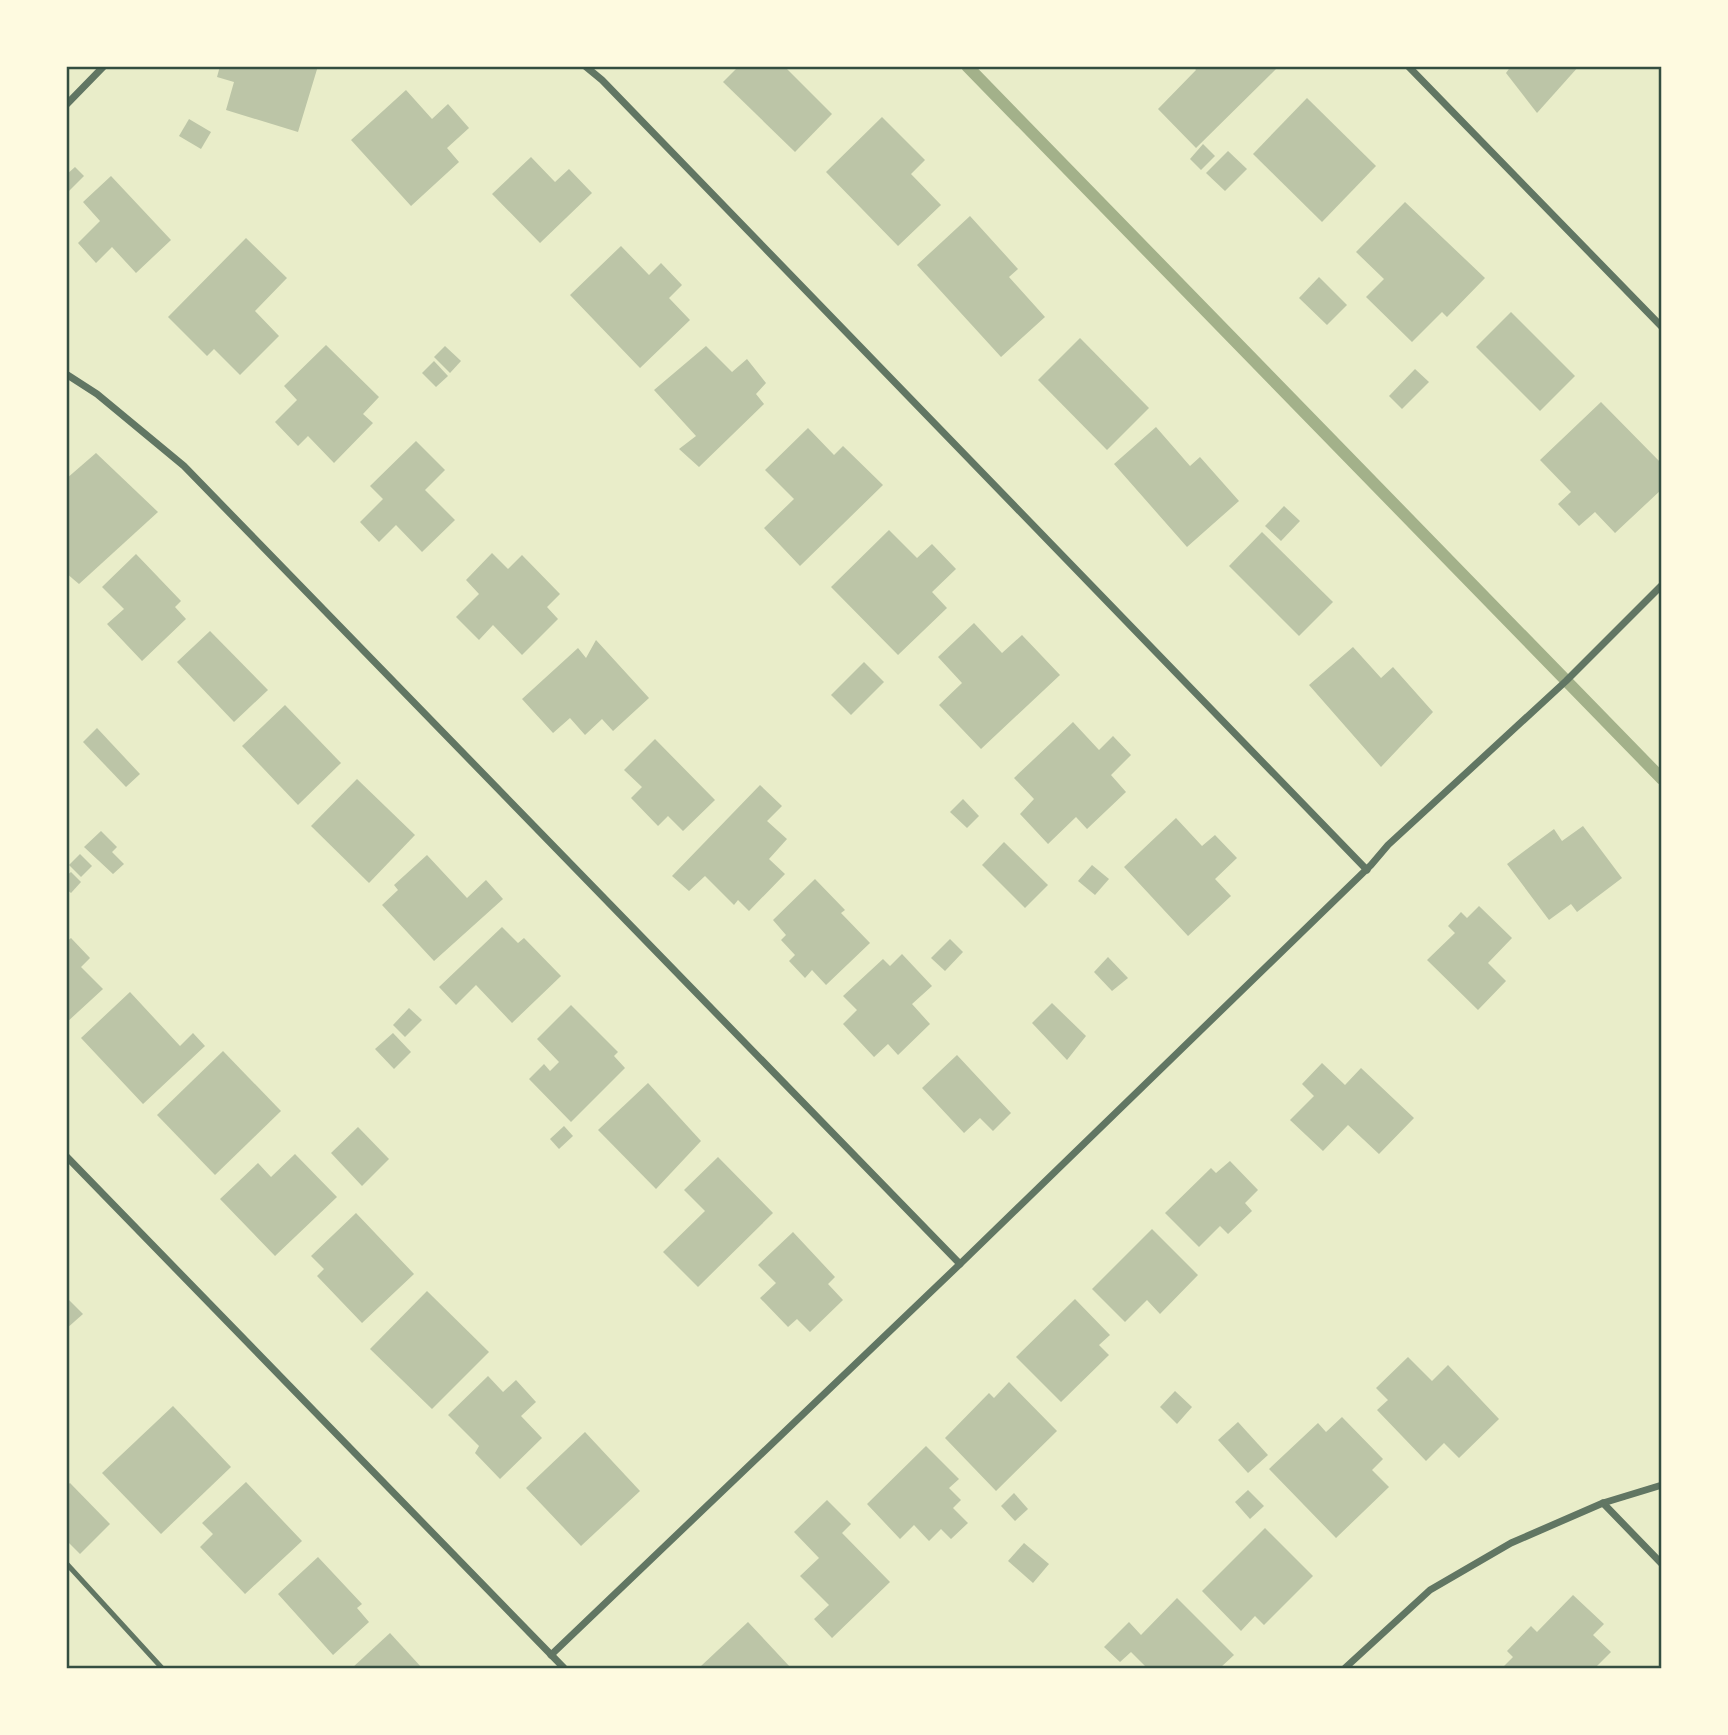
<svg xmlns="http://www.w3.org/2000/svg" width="1728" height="1735" font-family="'Crimson Pro',serif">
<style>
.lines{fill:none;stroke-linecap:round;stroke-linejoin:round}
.stream{stroke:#a3b18a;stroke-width:12}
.building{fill:#bcc5a7}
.service{stroke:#617663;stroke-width:5}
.minor{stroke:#617663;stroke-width:7}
.neatline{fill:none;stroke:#344e41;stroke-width:2.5}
</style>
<rect width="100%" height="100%" fill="#e9edc9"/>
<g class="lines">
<path class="stream" d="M 967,66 L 1662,779"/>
</g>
<g class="building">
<path d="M 220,66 L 318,66 L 298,132 L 226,110 L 234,82 L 217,77 Z"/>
<path d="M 739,66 L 784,66 L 832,114 L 795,152 L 723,82 Z"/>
<path d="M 1193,66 L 1279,66 L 1196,148 L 1158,109 L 1196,70 Z"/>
<path d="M 1511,66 L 1579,66 L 1537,113 L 1506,73 Z"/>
<path d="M 406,90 L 432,119 L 448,104 L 469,128 L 447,148 L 459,162 L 411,206 L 351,140 Z"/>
<path d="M 1307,98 L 1376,166 L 1322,222 L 1253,154 Z"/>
<path d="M 882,117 L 925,160 L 911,174 L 941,205 L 898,246 L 826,172 Z"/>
<path d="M 189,119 L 211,132 L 201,149 L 179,136 Z"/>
<path d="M 1203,144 L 1215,156 L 1201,170 L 1190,159 Z"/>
<path d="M 1228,151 L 1247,169 L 1225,191 L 1206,173 Z"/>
<path d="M 531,157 L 555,182 L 569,169 L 592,193 L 540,243 L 492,194 Z"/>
<path d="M 75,167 L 84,176 L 66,194 L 66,175 Z"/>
<path d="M 111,176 L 171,240 L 136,273 L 112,247 L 96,263 L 78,243 L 100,221 L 83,202 Z"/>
<path d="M 1405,202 L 1485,278 L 1447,317 L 1442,312 L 1412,342 L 1366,297 L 1384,279 L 1356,252 Z"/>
<path d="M 970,216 L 1018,269 L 1009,277 L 1045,317 L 1001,357 L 917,265 Z"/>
<path d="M 246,238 L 287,278 L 255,311 L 279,336 L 240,375 L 214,349 L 207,356 L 168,317 Z"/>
<path d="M 621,246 L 649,275 L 661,263 L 682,285 L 669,298 L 690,320 L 640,368 L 570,295 Z"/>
<path d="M 1319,277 L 1347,305 L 1327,325 L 1299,298 Z"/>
<path d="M 1511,312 L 1575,376 L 1540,411 L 1476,347 Z"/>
<path d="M 1080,338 L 1149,408 L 1107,450 L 1038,380 Z"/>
<path d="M 326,345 L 379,397 L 363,414 L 373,423 L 334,463 L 308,436 L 298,446 L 275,422 L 297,400 L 284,386 Z"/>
<path d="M 445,346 L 461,361 L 450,373 L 434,357 Z"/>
<path d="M 706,346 L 732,372 L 747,359 L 766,383 L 756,394 L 764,404 L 699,467 L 679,449 L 696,436 L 654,390 Z"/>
<path d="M 434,361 L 448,376 L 436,387 L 422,373 Z"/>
<path d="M 1415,369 L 1429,382 L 1402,409 L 1389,396 Z"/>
<path d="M 1601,402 L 1662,464 L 1662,489 L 1615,533 L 1595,512 L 1579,526 L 1558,504 L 1571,492 L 1540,460 Z"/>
<path d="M 1156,427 L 1190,466 L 1200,457 L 1239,501 L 1187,547 L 1114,464 Z"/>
<path d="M 808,428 L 834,455 L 843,446 L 883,485 L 800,566 L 764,528 L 794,499 L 765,470 Z"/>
<path d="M 416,441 L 445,470 L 425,490 L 455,520 L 422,552 L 396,525 L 379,542 L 360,522 L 383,499 L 370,486 Z"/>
<path d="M 96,453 L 158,512 L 79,584 L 66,573 L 66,479 Z"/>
<path d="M 1284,506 L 1300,521 L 1281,541 L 1265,526 Z"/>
<path d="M 889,530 L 917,558 L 932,544 L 956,569 L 932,592 L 947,608 L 898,655 L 831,587 Z"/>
<path d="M 1262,532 L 1333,602 L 1299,636 L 1229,566 Z"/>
<path d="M 492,553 L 508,569 L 522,555 L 560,594 L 547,607 L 558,619 L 522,655 L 493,625 L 479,640 L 456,617 L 479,594 L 466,580 Z"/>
<path d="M 136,554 L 181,601 L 175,607 L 186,619 L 142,661 L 107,624 L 124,609 L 102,587 Z"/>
<path d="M 974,623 L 1002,653 L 1022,635 L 1060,675 L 981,749 L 939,705 L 962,683 L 938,657 Z"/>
<path d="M 210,631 L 268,690 L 234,722 L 177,662 Z"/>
<path d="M 596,640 L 649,698 L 613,731 L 602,719 L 585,735 L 570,718 L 553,733 L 522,699 L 578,648 L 586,658 Z"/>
<path d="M 1353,647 L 1381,678 L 1393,667 L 1433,712 L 1381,767 L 1309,685 Z"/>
<path d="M 864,662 L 884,682 L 851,715 L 831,695 Z"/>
<path d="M 285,705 L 341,763 L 298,805 L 242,746 Z"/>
<path d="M 1073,722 L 1099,750 L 1113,736 L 1131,755 L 1111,775 L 1126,792 L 1087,829 L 1076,817 L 1048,844 L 1020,814 L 1034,799 L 1014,778 Z"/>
<path d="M 97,728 L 140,774 L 126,787 L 83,742 Z"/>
<path d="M 655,739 L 715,800 L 683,831 L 668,816 L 658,826 L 631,798 L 642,787 L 624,770 Z"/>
<path d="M 357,779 L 415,835 L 369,883 L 311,826 Z"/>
<path d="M 760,785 L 782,806 L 767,821 L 787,839 L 769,859 L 785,874 L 749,911 L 738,900 L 734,905 L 705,876 L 689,891 L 672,876 Z"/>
<path d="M 963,799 L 979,816 L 967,828 L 950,812 Z"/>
<path d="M 1176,818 L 1202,846 L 1215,835 L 1237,858 L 1215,879 L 1231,896 L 1188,936 L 1124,867 Z"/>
<path d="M 1583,826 L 1622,878 L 1577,912 L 1571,904 L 1549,920 L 1507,864 L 1554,829 L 1562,841 Z"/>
<path d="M 101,831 L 117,847 L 112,852 L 124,864 L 113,874 L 84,847 Z"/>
<path d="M 1004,842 L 1048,885 L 1025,908 L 982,865 Z"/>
<path d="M 80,854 L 92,866 L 81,877 L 69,865 Z"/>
<path d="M 427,855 L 467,898 L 486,880 L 503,899 L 434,961 L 382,905 L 398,890 L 394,885 Z"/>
<path d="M 1092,865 L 1109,879 L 1095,895 L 1078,881 Z"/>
<path d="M 71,872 L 81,882 L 71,893 L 66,889 L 66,876 Z"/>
<path d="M 815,879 L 845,910 L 841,913 L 870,943 L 826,985 L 812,970 L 805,978 L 789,961 L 795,955 L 781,940 L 786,935 L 773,920 Z"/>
<path d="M 1479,906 L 1512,938 L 1488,963 L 1506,981 L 1478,1010 L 1427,960 L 1455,933 L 1448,926 L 1461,912 L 1467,918 Z"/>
<path d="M 502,927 L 518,943 L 524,938 L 561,976 L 512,1023 L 476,985 L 456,1005 L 439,987 Z"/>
<path d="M 71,938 L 90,958 L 81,967 L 103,989 L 66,1023 L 66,942 Z"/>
<path d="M 950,939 L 963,952 L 945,971 L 931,958 Z"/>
<path d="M 902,954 L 932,986 L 912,1004 L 930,1024 L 898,1055 L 888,1044 L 874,1057 L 843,1024 L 857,1010 L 843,996 L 883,959 L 890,966 Z"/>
<path d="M 1108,957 L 1128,978 L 1112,991 L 1094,972 Z"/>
<path d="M 130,992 L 180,1046 L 193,1033 L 205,1046 L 143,1104 L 81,1038 Z"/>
<path d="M 1052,1003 L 1086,1036 L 1067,1060 L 1032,1023 Z"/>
<path d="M 571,1005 L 618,1052 L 614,1056 L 625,1068 L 571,1122 L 529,1079 L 544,1064 L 550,1071 L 559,1062 L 537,1039 Z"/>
<path d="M 409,1008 L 422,1020 L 405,1037 L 393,1025 Z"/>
<path d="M 393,1033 L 411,1052 L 394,1069 L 375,1049 Z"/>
<path d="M 223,1051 L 281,1111 L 215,1175 L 157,1115 Z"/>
<path d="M 957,1055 L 1011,1113 L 993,1131 L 980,1118 L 964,1133 L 922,1088 Z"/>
<path d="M 1322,1063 L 1345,1085 L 1361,1068 L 1414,1118 L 1379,1154 L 1348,1125 L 1323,1151 L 1290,1120 L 1314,1096 L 1302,1084 Z"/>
<path d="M 648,1083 L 701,1141 L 656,1189 L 598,1130 Z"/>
<path d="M 564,1126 L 573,1136 L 559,1149 L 550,1139 Z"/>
<path d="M 358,1127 L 389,1159 L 362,1186 L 331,1153 Z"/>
<path d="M 295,1154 L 337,1197 L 275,1256 L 220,1199 L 258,1163 L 271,1177 Z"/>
<path d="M 718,1157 L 773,1213 L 698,1287 L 663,1252 L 705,1211 L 684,1190 Z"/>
<path d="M 1230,1161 L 1258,1190 L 1245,1203 L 1252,1211 L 1228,1234 L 1220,1226 L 1199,1247 L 1165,1213 L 1211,1168 L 1216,1173 Z"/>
<path d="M 356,1213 L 414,1274 L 362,1323 L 317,1276 L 324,1269 L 311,1256 Z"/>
<path d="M 1152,1229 L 1198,1275 L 1160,1314 L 1147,1300 L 1125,1322 L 1092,1289 Z"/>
<path d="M 793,1232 L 835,1277 L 828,1284 L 843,1300 L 810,1332 L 797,1319 L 788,1327 L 760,1298 L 776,1283 L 758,1265 Z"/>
<path d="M 427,1291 L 489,1352 L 432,1409 L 370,1349 Z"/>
<path d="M 66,1297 L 83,1314 L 66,1329 Z"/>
<path d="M 1075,1299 L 1110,1335 L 1099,1345 L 1109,1355 L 1061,1402 L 1016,1357 Z"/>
<path d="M 1408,1357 L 1432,1381 L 1448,1365 L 1499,1419 L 1459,1458 L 1444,1443 L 1426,1461 L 1377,1410 L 1388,1400 L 1376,1388 Z"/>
<path d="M 488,1376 L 503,1392 L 516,1380 L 536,1402 L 521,1416 L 542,1438 L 500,1479 L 475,1453 L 479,1446 L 448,1415 Z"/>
<path d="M 1009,1382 L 1057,1431 L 996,1491 L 945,1438 L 989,1393 L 994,1398 Z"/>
<path d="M 1175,1391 L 1192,1407 L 1177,1424 L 1160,1407 Z"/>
<path d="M 173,1406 L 231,1467 L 161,1534 L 102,1473 Z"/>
<path d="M 1342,1417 L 1383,1459 L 1372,1470 L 1389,1487 L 1336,1538 L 1269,1469 L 1318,1423 L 1326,1432 Z"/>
<path d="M 1238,1422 L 1268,1455 L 1248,1473 L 1218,1440 Z"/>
<path d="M 585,1432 L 640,1491 L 581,1546 L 526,1488 Z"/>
<path d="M 926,1446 L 959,1479 L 949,1488 L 961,1500 L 953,1508 L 968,1523 L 951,1539 L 941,1529 L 929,1541 L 914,1525 L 900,1539 L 867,1504 Z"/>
<path d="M 246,1482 L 302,1541 L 245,1594 L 200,1547 L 213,1534 L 202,1523 Z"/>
<path d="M 70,1483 L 110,1524 L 80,1554 L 66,1540 L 66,1486 Z"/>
<path d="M 1248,1490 L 1264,1506 L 1250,1519 L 1235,1502 Z"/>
<path d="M 1014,1493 L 1028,1509 L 1015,1521 L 1001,1506 Z"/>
<path d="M 827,1500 L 851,1524 L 842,1533 L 890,1582 L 832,1638 L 814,1619 L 829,1605 L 800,1576 L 819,1558 L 794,1532 Z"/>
<path d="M 1265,1528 L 1313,1576 L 1264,1625 L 1255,1616 L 1241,1631 L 1202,1591 Z"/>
<path d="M 1024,1543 L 1049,1564 L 1033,1583 L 1008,1561 Z"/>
<path d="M 318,1557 L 362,1604 L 357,1608 L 369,1622 L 333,1655 L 278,1594 Z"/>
<path d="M 1573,1595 L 1604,1624 L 1593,1635 L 1611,1652 L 1595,1668 L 1502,1668 L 1513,1657 L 1507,1651 L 1531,1626 L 1537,1632 Z"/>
<path d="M 1177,1598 L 1234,1655 L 1220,1668 L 1147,1668 L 1131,1652 L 1120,1662 L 1104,1647 L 1129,1622 L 1141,1635 Z"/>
<path d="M 748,1622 L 791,1668 L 704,1668 L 701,1666 Z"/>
<path d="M 390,1633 L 422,1668 L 352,1668 Z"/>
</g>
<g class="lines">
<path class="service" d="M 66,1563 L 162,1668"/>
<g class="minor">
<path d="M 585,66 L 602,80 L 1367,870"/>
<path d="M 1408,66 L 1662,327"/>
<path d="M 66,105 L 104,66"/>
<path d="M 66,374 L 97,394 L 184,466 L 960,1264"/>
<path d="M 66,1156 L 564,1668"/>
<path d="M 1603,1503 L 1662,1564"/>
<path d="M 551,1655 L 960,1264 L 1371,865 L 1388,845 L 1566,681 L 1662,585"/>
<path d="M 1345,1668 L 1430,1590 L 1511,1543 L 1603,1503 L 1662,1485"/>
</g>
</g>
<rect width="1728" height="1735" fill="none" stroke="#fefae0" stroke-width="136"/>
<rect x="68" y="68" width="1592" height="1599" class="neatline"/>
</svg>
